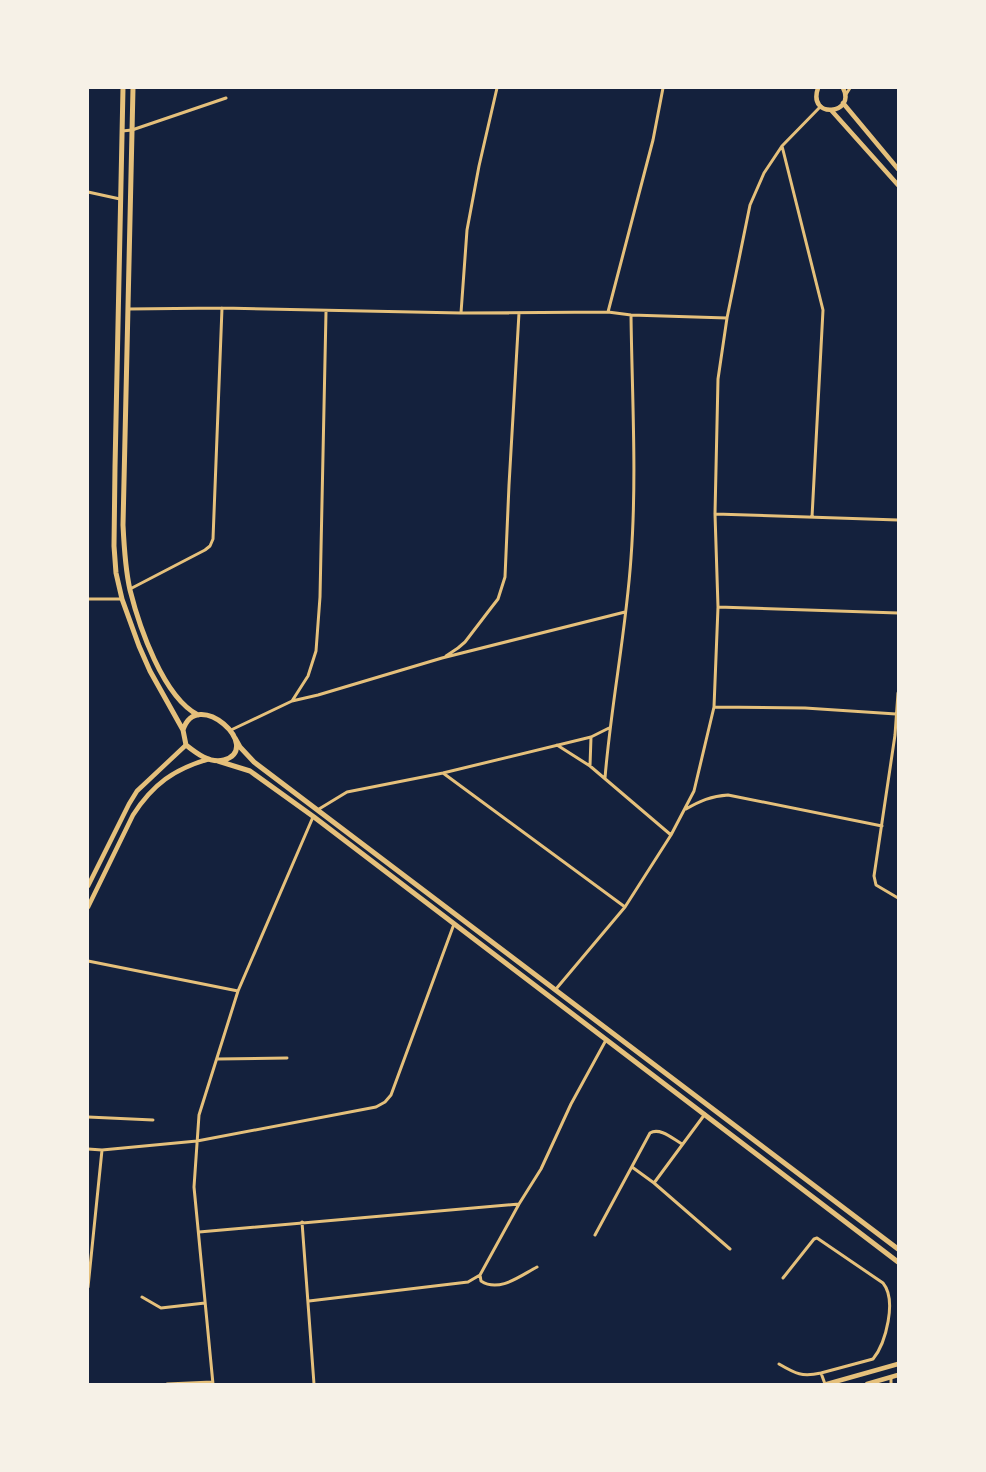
<svg xmlns="http://www.w3.org/2000/svg" width="986" height="1472" font-family="'PT Sans Narrow',sans-serif">
	<style>
		.lines { fill: none; stroke-linecap: round; stroke-linejoin: round }
		.minor { stroke: #e5c07b; stroke-width: 3 }
		.tertiary { stroke: #e5c07b; stroke-width: 4.5 }
		.secondary { stroke: #e5c07b; stroke-width: 4.5 }
		.primary { stroke: #e5c07b; stroke-width: 5 }
	</style>
	<rect width="100%" height="100%" fill="#14213d"/>
	<g class="lines">
		<path class="minor" d="M845 96 850 88
			M122 131 132 130 226 98
			M782 146 823 310 812 517
			M88 192 120 199
			M128 309 222 308 461 313 608 312 631 315 727 318
			M608 312 653 140 663 88
			M461 313 467 230 479 166 497 88
			M715 514 898 520
			M130 589 205 550 210 546 213 539 222 308
			M88 599H122
			M718 607 898 613
			M446 656 458 648 465 642 491 608 498 599 505 577 509 485 519 313
			M898 693 895 735 874 876 876 885 898 898
			M292 701 308 676 316 651 320 597 326 312
			M714 707 805 708 896 714
			M231 730 292 701 318 695 442 658 625 612
			M557 745 590 766 671 835
			M590 766 591 737
			M443 773 625 907
			M605 778C611 704 626 632 631 558 637 477 632 396 631 315
			M319 809 347 792 443 773 591 737 609 728
			M686 809C700 801 711 796 728 795L882 826
			M88 961 238 991
			M556 989 625 907 671 835 694 791 714 707 718 607 715 514 718 379 727 318 750 205 764 173 782 146 821 106
			M217 1059 287 1058
			M705 1114 654 1183 730 1249
			M88 1117 153 1120
			M88 1149 102 1150 197 1141 376 1107 385 1102 391 1095 454 924
			M632 1167 654 1183
			M302 1222 314 1384
			M199 1232 519 1204
			M595 1235 650 1133C660 1127 673 1139 682 1144
			M480 1275 481 1281C499 1293 520 1276 537 1267
			M783 1278 814 1239 817 1238 883 1283C897 1300 886 1343 873 1359L821 1373 825 1384
			M88 1287 102 1150
			M142 1297 161 1308 205 1303
			M309 1301 468 1282 480 1275 519 1204 541 1169 571 1104 606 1040
			M779 1364C796 1374 802 1377 821 1373
			M891 1377V1384
			M167 1384 212 1382
			M213 1384 194 1187 199 1115 238 991 313 817"/>
		<path class="tertiary" d="M827 1384 898 1364
			M867 1384 898 1375"/>
		<path class="secondary" d="M818 88C807 120 857 114 843 88
			M843 103 898 169
			M831 110 898 185
			M88 886 129 804 137 791 186 745
			M88 907 133 815C153 784 174 769 209 759"/>
		<path class="primary" d="M123 88 115 467 114 546 116 573 122 599 139 646 150 671 183 730 186 745C196 753 210 764 224 760 264 748 197 686 183 730
			M133 88 123 525C124 546 125 568 130 590 139 626 163 697 198 715
			M235 738 240 747 254 762 898 1249
			M218 761 250 771 314 817 898 1262"/>
	</g>
	<rect width="986" height="1472" fill="none" stroke="#f6f1e7" stroke-width="178"/>
</svg>
